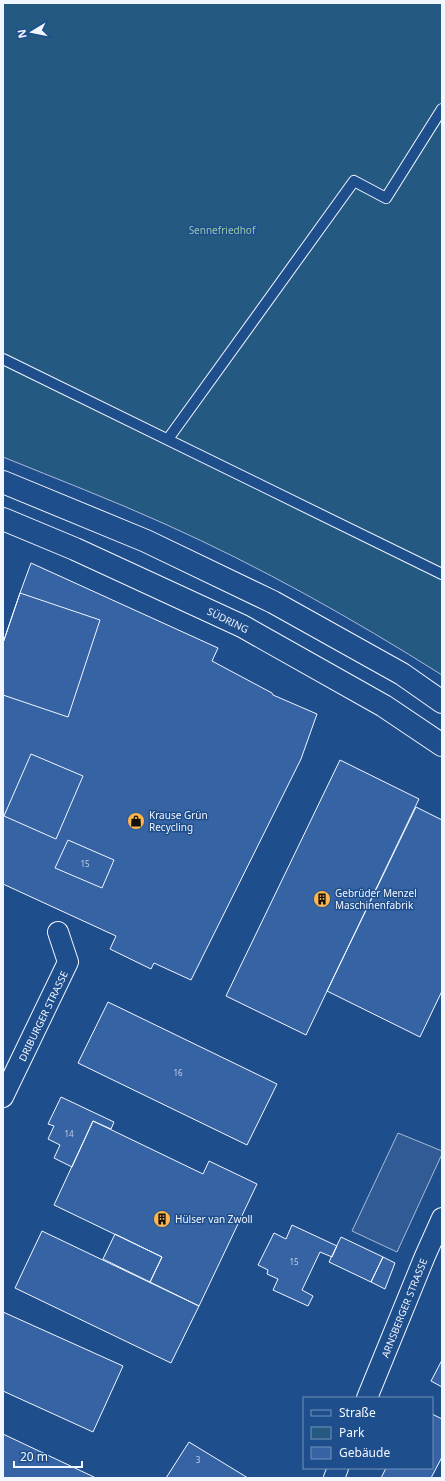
<svg xmlns="http://www.w3.org/2000/svg" width="445" height="1481" font-family="'Noto Sans',sans-serif">
	<style>
		.green { fill: #245a82; stroke: #a8bbd7 }
		.parking { fill: #305b95; stroke: #a8bbd7 }
		.building { fill: #3563a3; stroke: #f2f6ff }
		.lines { fill: none; stroke-linecap: round; stroke-linejoin: round }
		.lane-casing { stroke: #f2f6ff; stroke-width: 12 }
		.street-casing { stroke: #f2f6ff; stroke-width: 22 }
		.secondary-casing { stroke: #f2f6ff; stroke-width: 24 }
		.lane { stroke: #1f4e8c; stroke-width: 10 }
		.street { stroke: #1f4e8c; stroke-width: 20 }
		.secondary { stroke: #1f4e8c; stroke-width: 22 }
		.labels { text-anchor: middle; stroke-width: 3; stroke-linejoin: round; paint-order: stroke }
		.number-label { font-size: 8px; fill: #c3d1e8 }
		.park-label { font-size: 10px; fill: #97c8a6; stroke: #1f4e8c }
		.street-label { font-size: 10px; fill: #f2f6ff; stroke: #1f4e8c }
		.poi-label { font-size: 10px; fill: #f2f6ff; stroke: #1f4e8c; text-anchor: start }
	</style>
	<rect width="100%" height="100%" fill="#1f4e8c"/>
	<path class="green" d="M3 3H442V675C353 619 261 567 165 524 112 500 57 479 3 457Z"/>
	<path class="parking" d="M398 1133 442 1151V1154L397 1252 352 1231Z"/>
	<path class="building" d="M31 563 218 648 212 661 272 693 273 695 317 714 301 759 191 980 154 963 151 969 110 949 116 936 3 884V643L20 593Z
		M20 593 100 620 68 717 3 695V643Z
		M31 754 83 776 56 839 4 816Z
		M340 760 419 799 306 1035 226 996Z
		M416 807 442 820V991L420 1037 327 991Z
		M68 840 114 860 102 888 55 868Z
		M108 1002 277 1084 247 1145 78 1063Z
		M61 1097 114 1122 111 1129 93 1121 72 1167 54 1158 60 1145 48 1139 54 1126 48 1124Z
		M93 1121 203 1174 209 1161 257 1184 199 1306 150 1282 162 1257 54 1205Z
		M292 1225 337 1246 332 1257 320 1252 302 1290 313 1296 308 1306 273 1290 278 1279 267 1274 268 1270 258 1265 274 1233 286 1239Z
		M42 1231 199 1306 171 1363 15 1288Z
		M115 1234 162 1257 150 1282 103 1259Z
		M341 1237 383 1257 371 1282 329 1262Z
		M383 1257 395 1263 385 1289 371 1282Z
		M3 1312 123 1366 93 1432 3 1391Z
		M442 1360V1387L431 1381Z
		M432 1414 442 1419V1457L431 1478H381L386 1468H432Z
		M3 1434 96 1478H3Z
		M189 1442 248 1478H166Z"/>
	<g class="lines">
		<g class="lane-casing">
			<path id="lane" d="M3 359 442 574
				M168 439 354 181 386 198 442 109"/>
		</g>
		<g class="street-casing">
			<path id="street" d="M3 1097 68 962 58 932
				M367 1398 425 1256 442 1218
				M334 1478 338 1468"/>
		</g>
		<g class="secondary-casing">
			<path id="secondary" d="M3 482 146 541 273 602 402 674 442 702
				M3 519 75 549 242 626 384 706 442 745"/>
		</g>
		<use href="#lane" class="lane"/>
		<use href="#street" class="street"/>
		<use href="#secondary" class="secondary"/>
	</g>
	<defs>
		<g id="shop-disc" transform="scale(0.9)"><circle r="9.5" fill="#ffb74d" stroke="#1f4e8c"/><path d="M-5-2.5h2.3a2.7 3.5 0 0 1 5.4 0H5L5.5 6h-11ZM-1.5-2.5h3a1.5 2.3 0 0 0-3 0Z" fill="#111"/></g>
		<g id="building-disc" transform="scale(0.9)"><circle r="9.5" fill="#ffb74d" stroke="#1f4e8c"/><path d="M-4-6H4V6H1V3H-1V6H-4ZM-2.5-4.3h1.7v1.8h-1.7ZM.8-4.3h1.7v1.8H.8ZM-2.5-1h1.7V.8h-1.7ZM.8-1h1.7V.8H.8Z" fill="#111"/></g>
	</defs>
	<g fill-rule="evenodd">
		<use href="#shop-disc" x="136" y="821"/>
		<use href="#building-disc" x="322" y="899"/>
		<use href="#building-disc" x="162" y="1219"/>
	</g>
	<g class="labels">
		<g class="number-label">
			<text x="85" y="867">15</text>
			<text x="178" y="1076">16</text>
			<text x="69" y="1137">14</text>
			<text x="294" y="1265">15</text>
			<text x="198" y="1463">3</text>
		</g>
		<g class="park-label">
			<text x="222" y="234">Sennefriedhof</text>
		</g>
		<g class="street-label">
			<text transform="translate(228 620) rotate(26)" y="4">SÜDRING</text>
			<text transform="translate(43 1016) rotate(-64)" y="4">DRIBURGER STRASSE</text>
			<text transform="translate(404 1308) rotate(-68)" y="4">ARNSBERGER STRASSE</text>
		</g>
		<g class="poi-label">
			<text x="149" y="819">Krause Grün<tspan x="149" dy="12">Recycling</tspan></text>
			<text x="335" y="897">Gebrüder Menzel<tspan x="335" dy="12">Maschinenfabrik</tspan></text>
			<text x="175" y="1223">Hülser van Zwoll</text>
		</g>
	</g>
	<rect width="445" height="1481" fill="none" stroke="#f2f6ff" stroke-width="8"/>
	<rect x="303" y="1397" width="130" height="72" fill="#1f4e8c" stroke="#7391ba"/>
	<rect x="311" y="1410" width="20" height="6" fill="#1f4e8c" stroke="#7391ba"/>
	<text x="339" y="1417" font-size="12" fill="#f2f6ff">Straße</text>
	<rect x="311" y="1427" width="20" height="12" fill="#245a82" stroke="#7391ba"/>
	<text x="339" y="1437" font-size="12" fill="#f2f6ff">Park</text>
	<rect x="311" y="1447" width="20" height="12" fill="#3563a3" stroke="#7391ba"/>
	<text x="339" y="1457" font-size="12" fill="#f2f6ff">Gebäude</text>
	<g transform="translate(32 32) rotate(260)" stroke="#1f4e8c" stroke-width="3" paint-order="stroke">
	<path d="M0-3L7 15L0 10L-7 15Z" fill="#f2f6ff"/>
	<text y="-6" font-size="11" font-weight="bold" text-anchor="middle" fill="#f2f6ff">N</text>
	</g>
	<path d="M14 1461v6h68v-6" fill="none" stroke="#f2f6ff" stroke-width="2"/>
	<text x="20" y="1461" font-size="12" fill="#f2f6ff" stroke="#1f4e8c" stroke-width="3" paint-order="stroke">20 m</text>
</svg>
